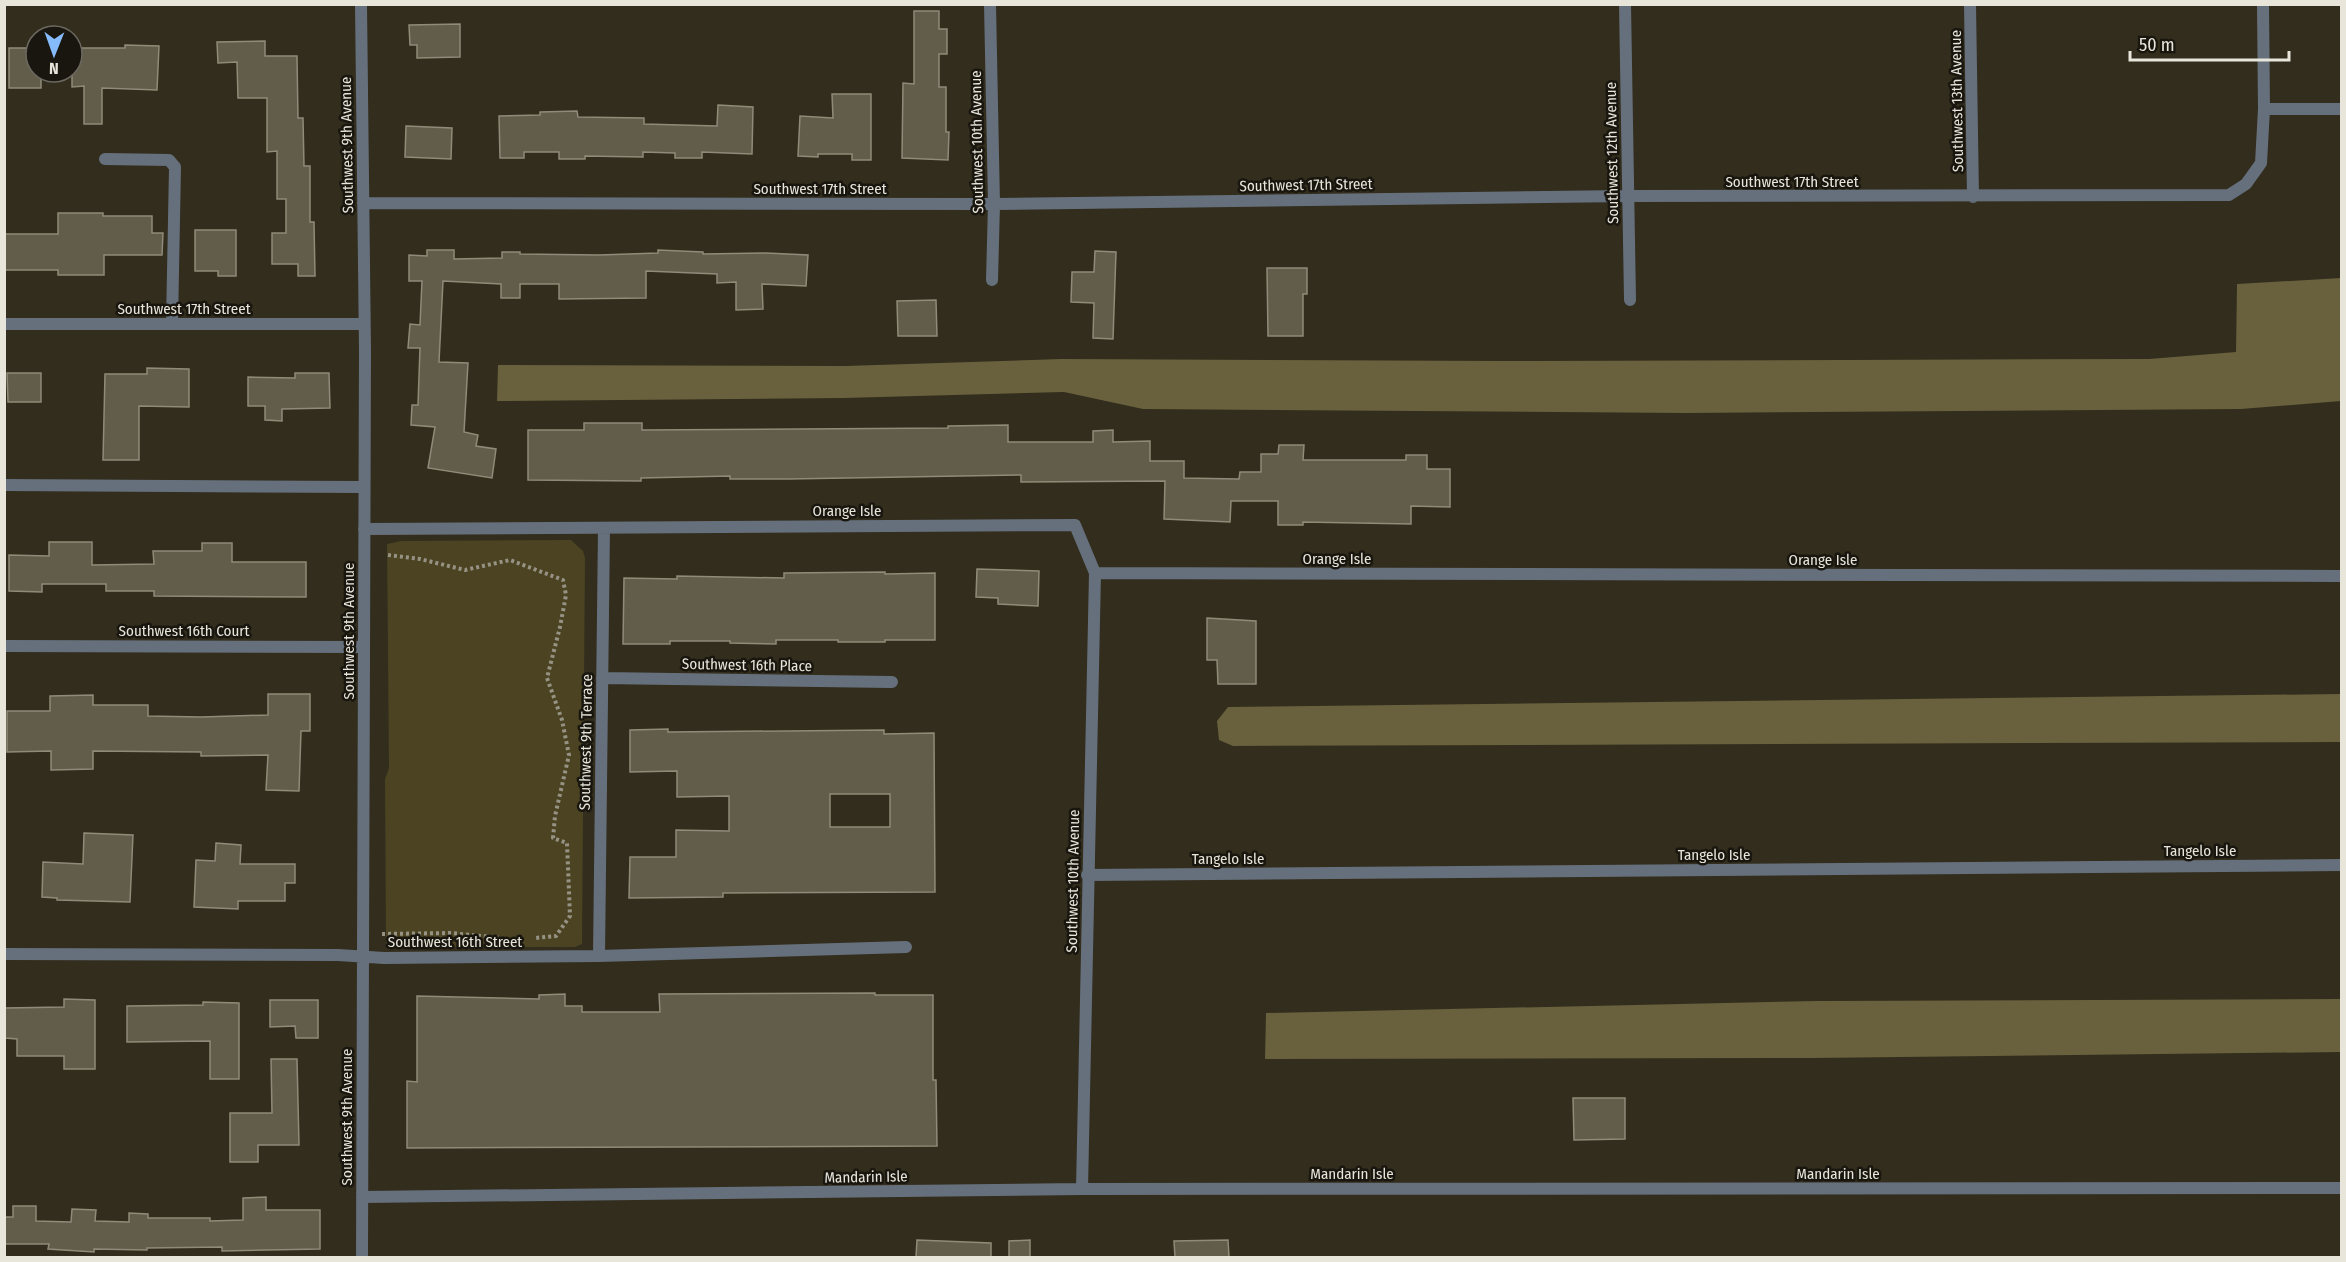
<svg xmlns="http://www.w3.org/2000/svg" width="2346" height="1262" font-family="'Fira Sans Condensed',sans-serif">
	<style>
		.green { fill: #4b4322 }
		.water { fill: #69603d }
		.building { fill: #625d4b; stroke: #908b78; stroke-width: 1.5; fill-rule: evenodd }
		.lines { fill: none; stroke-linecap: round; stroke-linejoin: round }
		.path { stroke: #969385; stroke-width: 4; stroke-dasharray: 3 3; stroke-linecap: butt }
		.service { stroke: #66707d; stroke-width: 12 }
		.minor { stroke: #66707d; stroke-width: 12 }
		.labels { text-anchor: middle; stroke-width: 5; stroke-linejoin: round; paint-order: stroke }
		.street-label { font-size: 15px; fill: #e8e6db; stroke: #18160e }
	</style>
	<rect width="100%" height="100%" fill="#322d1d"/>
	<path class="green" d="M571 540 583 551 585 558 582 944 575 947H391L386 943 385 779 389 768 387 544 401 541Z"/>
	<path class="water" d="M2341 278V401L2241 409 1685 413 1143 409 1064 392 844 398 497 401 498 365 845 366 1061 359 1508 361 2149 359 2236 352 2237 284Z
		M2341 694V742L1233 746 1219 740 1217 721 1228 707Z
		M2341 999V1052L1813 1058 1265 1059 1266 1013 1817 1001Z"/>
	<path class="building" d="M914 11H939V29H947V54H939V87H946V132H949L948 160 902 158 903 83 914 84Z
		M460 24V57L417 58V45H410L409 25Z
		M265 41V56H297L298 118H303L304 166H310V222H314L315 276H298V264H272V233H286V199H277V151L267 152V98H238L237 62 218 63 217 42Z
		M125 45 159 46 157 90 102 88V124H84V86L72 87V48H125Z
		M9 48H36V72H41V88H9Z
		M832 94H871V160H852V154H818V157L798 156 800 116 833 118Z
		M718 105 753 107 752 154 702 152V158H675V153L643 152V157L585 156V159H559V152H524V158H500L499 116 540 115V112L577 111 578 117 644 118V124L717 126Z
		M406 126 452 128 451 159 405 157Z
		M58 213H103V216H152V233H163L162 255H104V275H58V270H4V234H58Z
		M195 230H236V276H218V271H195Z
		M427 250H454V259L502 258V252H520V254L599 255 658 253V250L703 252V254L766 253 808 255 806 286 762 284 763 309 736 310V282L717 283V274L646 271V298L559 299V284H520V298H501V284L443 281 439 362 468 363 464 432 478 435 476 446 496 449 492 478 428 468 435 427 411 425 412 405H418L420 348H408L410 324 420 325 422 281H409V255L427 256Z
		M1095 251 1116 252 1113 339 1093 338 1094 303 1071 302 1072 272H1094Z
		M1267 268H1307V294H1303V336H1268Z
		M936 300 937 336H898L897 301Z
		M147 368 189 369V407L139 406V460H103L105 374H147Z
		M7 373H41V402H8Z
		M295 373H329L330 408 282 409V421L265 420V406H248V377L295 378Z
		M584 423H642V430L948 428V426L1008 425V442H1093V431L1113 430V442L1150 441V461H1184V478L1239 479 1240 472H1261V454H1278L1279 445H1304L1303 460H1406V455H1427V469H1450V507L1411 506V524L1303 522V525H1278V501H1231L1230 522 1164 519 1165 481 1021 482V475L789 479H730V476L641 478V481L528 480V430H584Z
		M49 542H92V565L154 564 153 551H202V543H232V562H306V597L154 596V591H106V584H42V592L9 591V555L49 556Z
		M977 569 1039 571 1038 606 998 604V598L976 597Z
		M885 572V574L935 573V640H885V642H838V640H776V644L730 643V641H670V644H623L624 578 677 579V576L784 578V573Z
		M1207 618 1256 621V684H1218L1217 660H1207Z
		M268 694H310V731H301L299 791 266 790 268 755 201 756V752L93 751V769L51 770V751L7 752V711H50V696L93 695V705H148V716L201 717 268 715Z
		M668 729V732L884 730V734L934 733 935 892 723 893V897L629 898 630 857H676V830L729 831V796L677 797V771L630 772V730ZM830 794H890V827H830Z
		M84 833 133 835 130 902 57 900V898L42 897 43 862 83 864Z
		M216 843 241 845 240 864H295V883H285V901H238V909L194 907 196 860 215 861Z
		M875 993V995H933V1080H936L937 1146 407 1148V1081L417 1082V996L539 999V995L565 994V1006H582V1012H660L659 994Z
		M64 999 95 1000V1069H64V1056H17V1039L5 1038V1008L64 1007Z
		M270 1000H318V1038H296L295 1026 270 1027Z
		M203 1002 239 1003V1079H210V1041L127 1042V1006L203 1005Z
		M271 1059H297L299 1145H258V1162H230V1113H272Z
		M1573 1098H1625V1139L1574 1140Z
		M266 1197V1210H320V1249L222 1251V1247L147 1248V1250L94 1249V1252L48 1249 49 1244H4V1217H13V1206H36V1221L71 1222 72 1209 96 1210 95 1221 129 1222V1213L148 1214V1218H210V1221L243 1220V1198Z
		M917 1240 991 1243V1257H916Z
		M1030 1240V1257H1009V1241Z
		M1228 1240 1229 1257H1175L1174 1241Z"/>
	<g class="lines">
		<path class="path" d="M388 555 420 559 465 570 510 560 563 580 566 595 560 627 547 678 562 720 569 755 555 816 553 838 567 843 570 916 556 936 535 938
			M382 934 451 933 501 938"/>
		<path class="service" d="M105 159 169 160 175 167 172 324"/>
		<path class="minor" d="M361 4 365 351 362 1258
			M990 4 994 204 992 280
			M1625 4 1630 300
			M1970 4 1973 197
			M2264 109H2342
			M363 203 994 204 1628 196 2229 195 2246 184 2261 163 2264 109 2263 4
			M4 324H364
			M4 485 364 487
			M364 529 1075 525 1095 573 2342 576
			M4 646 364 647
			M602 678 892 682
			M1087 875 2342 865
			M4 954 338 955 384 958 599 956 906 947
			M599 956 604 528
			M1082 1189 1095 573
			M362 1197 1082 1189 2342 1188"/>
	</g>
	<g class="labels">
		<g class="street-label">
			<text transform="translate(1957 101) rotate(-91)" y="5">Southwest 13th Avenue</text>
			<text transform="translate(977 142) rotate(-91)" y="5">Southwest 10th Avenue</text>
			<text transform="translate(347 145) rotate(-91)" y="5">Southwest 9th Avenue</text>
			<text transform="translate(1612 153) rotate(-91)" y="5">Southwest 12th Avenue</text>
			<text x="1792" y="187">Southwest 17th Street</text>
			<text transform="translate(1306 185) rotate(-1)" y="5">Southwest 17th Street</text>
			<text x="820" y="194">Southwest 17th Street</text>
			<text x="184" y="314">Southwest 17th Street</text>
			<text x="847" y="516">Orange Isle</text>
			<text x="1337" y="564">Orange Isle</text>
			<text x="1823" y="565">Orange Isle</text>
			<text x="184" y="636">Southwest 16th Court</text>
			<text transform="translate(349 631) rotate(-90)" y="5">Southwest 9th Avenue</text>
			<text transform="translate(747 665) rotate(1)" y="5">Southwest 16th Place</text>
			<text transform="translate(586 742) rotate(-89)" y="5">Southwest 9th Terrace</text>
			<text x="2200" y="856">Tangelo Isle</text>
			<text x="1714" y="860">Tangelo Isle</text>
			<text x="1228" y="864">Tangelo Isle</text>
			<text transform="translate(1073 881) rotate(-89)" y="5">Southwest 10th Avenue</text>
			<text x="455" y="947">Southwest 16th Street</text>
			<text transform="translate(347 1117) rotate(-90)" y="5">Southwest 9th Avenue</text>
			<text x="1352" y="1179">Mandarin Isle</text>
			<text x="1838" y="1179">Mandarin Isle</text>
			<text transform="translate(866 1177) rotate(-1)" y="5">Mandarin Isle</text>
		</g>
	</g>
	<rect width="2346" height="1262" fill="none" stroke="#e8e6db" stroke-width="12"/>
	<g transform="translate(54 54) rotate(181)"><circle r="28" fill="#18160e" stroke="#6b6960" stroke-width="1.5"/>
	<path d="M0-4.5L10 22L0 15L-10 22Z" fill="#86bbfb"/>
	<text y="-9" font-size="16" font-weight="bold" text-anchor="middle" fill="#e8e6db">N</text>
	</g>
	<path d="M2130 51v9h159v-9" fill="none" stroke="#e8e6db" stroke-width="3"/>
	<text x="2139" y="51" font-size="18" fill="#e8e6db" stroke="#18160e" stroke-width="4.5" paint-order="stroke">50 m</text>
</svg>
